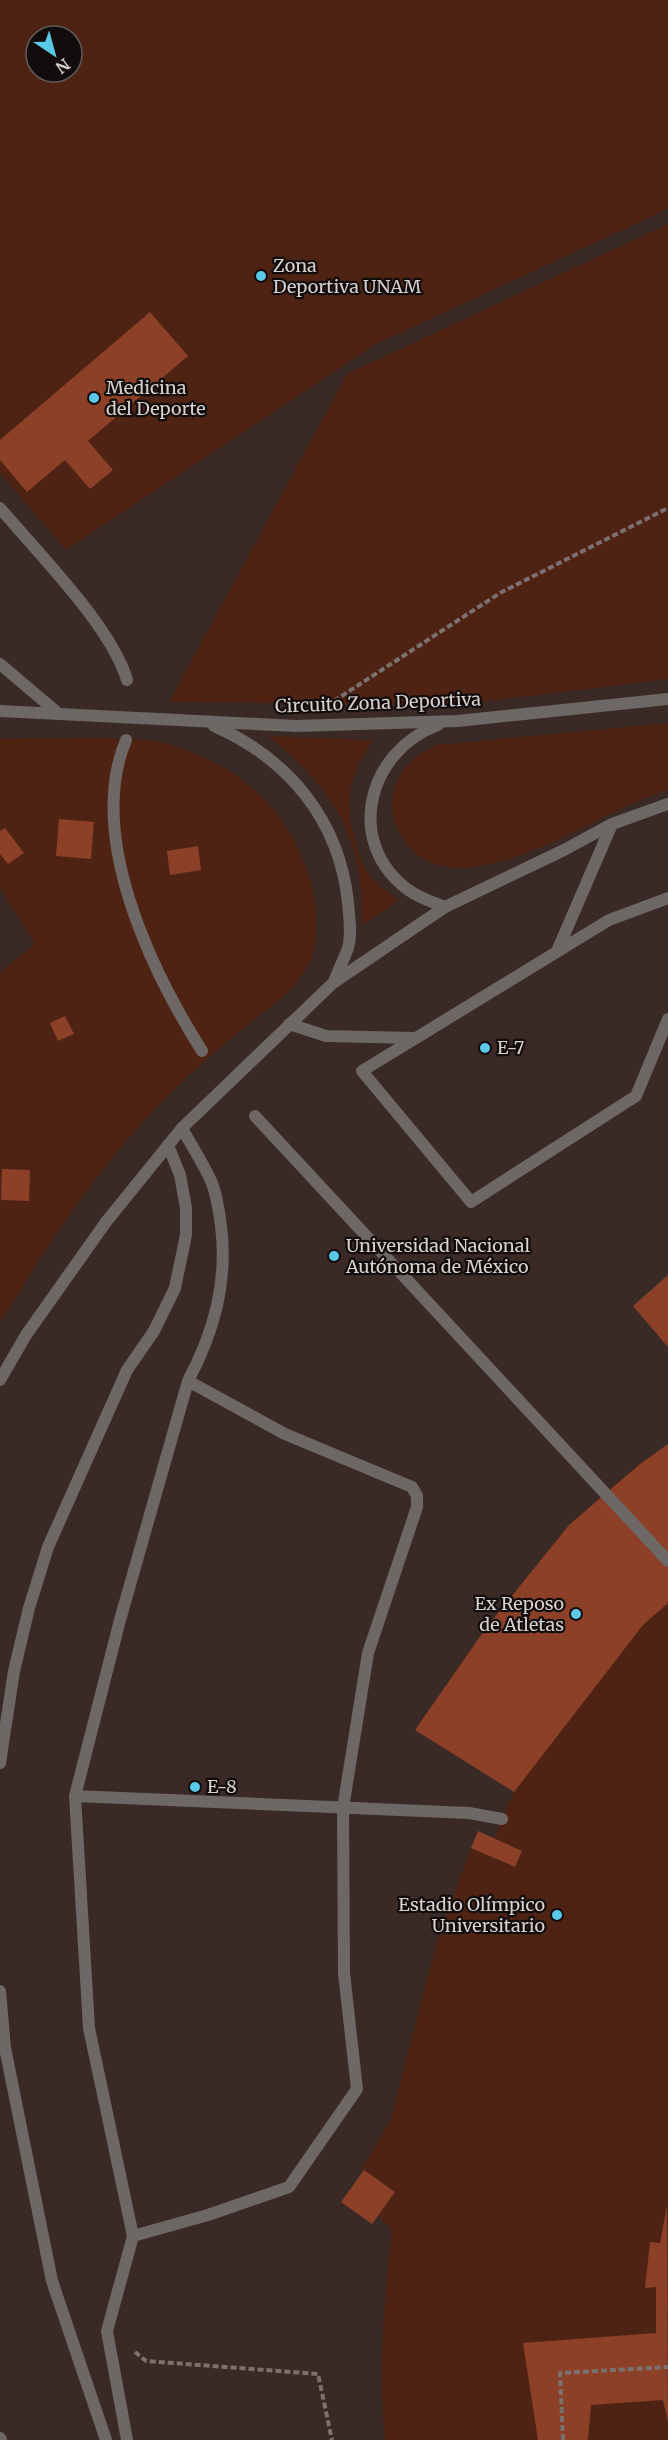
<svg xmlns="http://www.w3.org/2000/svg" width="668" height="2440" font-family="Merriweather,serif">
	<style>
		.built { fill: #3a2a25; fill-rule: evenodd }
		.green { fill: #4f2314; fill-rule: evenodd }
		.building { fill: #8b4027 }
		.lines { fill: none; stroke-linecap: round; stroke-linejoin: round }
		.path { stroke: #7b7270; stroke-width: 4; stroke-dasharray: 6 3; stroke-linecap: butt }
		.lane { stroke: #6d6766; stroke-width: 12 }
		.street { stroke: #6d6766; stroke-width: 12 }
		.poi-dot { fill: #5ac8e6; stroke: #120d0c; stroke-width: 2 }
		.labels { text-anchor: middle; stroke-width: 4.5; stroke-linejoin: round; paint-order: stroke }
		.poi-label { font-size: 18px; fill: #d8d1cf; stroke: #120d0c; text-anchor: start }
		.street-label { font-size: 18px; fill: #d8d1cf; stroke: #120d0c }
	</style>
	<rect width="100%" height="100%" fill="#2d2320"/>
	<path class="built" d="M0 0H668V2440H0ZM36 36H72V72H36Z"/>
	<path class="green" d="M0 0H668V209L376 344 66 550 0 473ZM36 36H72V72H36Z
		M668 224V679L455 705 169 702 347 374Z
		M668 723V790C599 812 538 862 464 868 406 873 368 806 410 762 417 754 427 750 437 745Z
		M268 736 373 740C350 775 344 797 354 837 357 847 360 860 365 868 372 881 387 892 399 900L362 926C365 838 334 790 268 736Z
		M100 738C118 739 137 738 155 741 165 742 175 747 185 750 250 772 294 820 312 886 317 905 319 944 310 962 294 993 266 1010 240 1031 212 1054 185 1078 160 1104 96 1169 47 1246 0 1323V972L35 944 0 888V739Z
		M668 1444V2440H385C378 2369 384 2301 392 2231L378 2216 395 2192 362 2169 391 2119 436 1945 471 1848 515 1867 522 1851 494 1838 514 1792 415 1730 486 1628 569 1525 640 1464Z"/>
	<path class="building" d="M150 312 188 356 88 441 113 470 90 489 65 460 27 492 0 460V440Z
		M59 819 94 822 91 859 56 856Z
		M5 828 24 853 8 864 0 854V831Z
		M198 846 201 870 170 875 167 851Z
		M65 1016 74 1034 58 1041 50 1023Z
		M2 1169 30 1170 29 1201 1 1200Z
		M668 1275V1347L633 1306Z
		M668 1444V1603L643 1625 514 1792 415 1730 486 1628 569 1525 640 1464Z
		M478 1831 522 1851 515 1867 471 1848Z
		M364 2170 395 2192 372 2224 341 2202Z
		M667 2205 668 2422 663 2400 591 2405 588 2440H538L523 2343 656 2333V2287L645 2288 650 2242 660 2243Z"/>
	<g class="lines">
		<path class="path" d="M334 701 500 593 668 508
			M135 2352 146 2361 318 2374 332 2440
			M563 2440 560 2373 668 2367"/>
		<path class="lane" d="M0 508C38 553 111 626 127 680
			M126 740C86 836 151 970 202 1051
			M668 898 609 920 362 1071 471 1202 636 1096 668 1019
			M558 949 612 824
			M289 1024 326 1036 413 1038
			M255 1116 668 1561
			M182 1128C191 1145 203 1163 211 1181 217 1194 219 1211 221 1226 228 1282 214 1332 188 1381L120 1620 75 1796 89 2028 133 2236 208 2215 289 2187 357 2089 344 1973 343 1808 368 1653 417 1507V1496L412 1487 285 1434 188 1381
			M0 1763 14 1671 29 1608 48 1547 127 1370 154 1331 175 1288 186 1235V1208L180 1175 168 1145
			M75 1796 469 1813 502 1819
			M0 1991 5 2048 52 2281 106 2440
			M127 2440 107 2331 133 2236"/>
		<path class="street" d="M0 664 59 714
			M0 711 296 726 457 721 668 699
			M438 725C368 751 344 841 407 889 419 898 432 902 445 907
			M214 726C289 759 339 820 348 902 349 916 352 934 348 948 344 959 338 971 334 982
			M0 1380 26 1335 106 1222 182 1128 333 983 445 907 564 850 612 824 668 804
			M0 2438 1 2440"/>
	</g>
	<g class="poi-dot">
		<circle cx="261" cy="276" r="6"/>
		<circle cx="94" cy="398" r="6"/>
		<circle cx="485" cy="1048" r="6"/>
		<circle cx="334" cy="1256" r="6"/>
		<circle cx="576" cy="1614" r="6"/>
		<circle cx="195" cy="1787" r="6"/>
		<circle cx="557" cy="1915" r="6"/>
	</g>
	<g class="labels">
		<g class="poi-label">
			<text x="273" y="272">Zona<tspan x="273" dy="21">Deportiva UNAM</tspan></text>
			<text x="106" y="394">Medicina<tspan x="106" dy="21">del Deporte</tspan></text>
			<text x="497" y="1054">E-7</text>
			<text x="346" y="1252">Universidad Nacional<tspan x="346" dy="21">Autónoma de México</tspan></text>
			<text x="564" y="1610" text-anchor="end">Ex Reposo<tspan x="564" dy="21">de Atletas</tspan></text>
			<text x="207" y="1793">E-8</text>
			<text x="545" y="1911" text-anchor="end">Estadio Olímpico<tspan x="545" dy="21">Universitario</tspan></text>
		</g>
		<g class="street-label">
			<text transform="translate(378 703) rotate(-2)" y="6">Circuito Zona Deportiva</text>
		</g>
	</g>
	<g transform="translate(54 54) rotate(144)"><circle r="28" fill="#120d0c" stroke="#615b5a" stroke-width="1.5"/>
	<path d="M0-4.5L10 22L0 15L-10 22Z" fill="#5ac8e6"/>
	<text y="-9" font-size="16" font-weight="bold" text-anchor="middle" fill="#d8d1cf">N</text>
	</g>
</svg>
